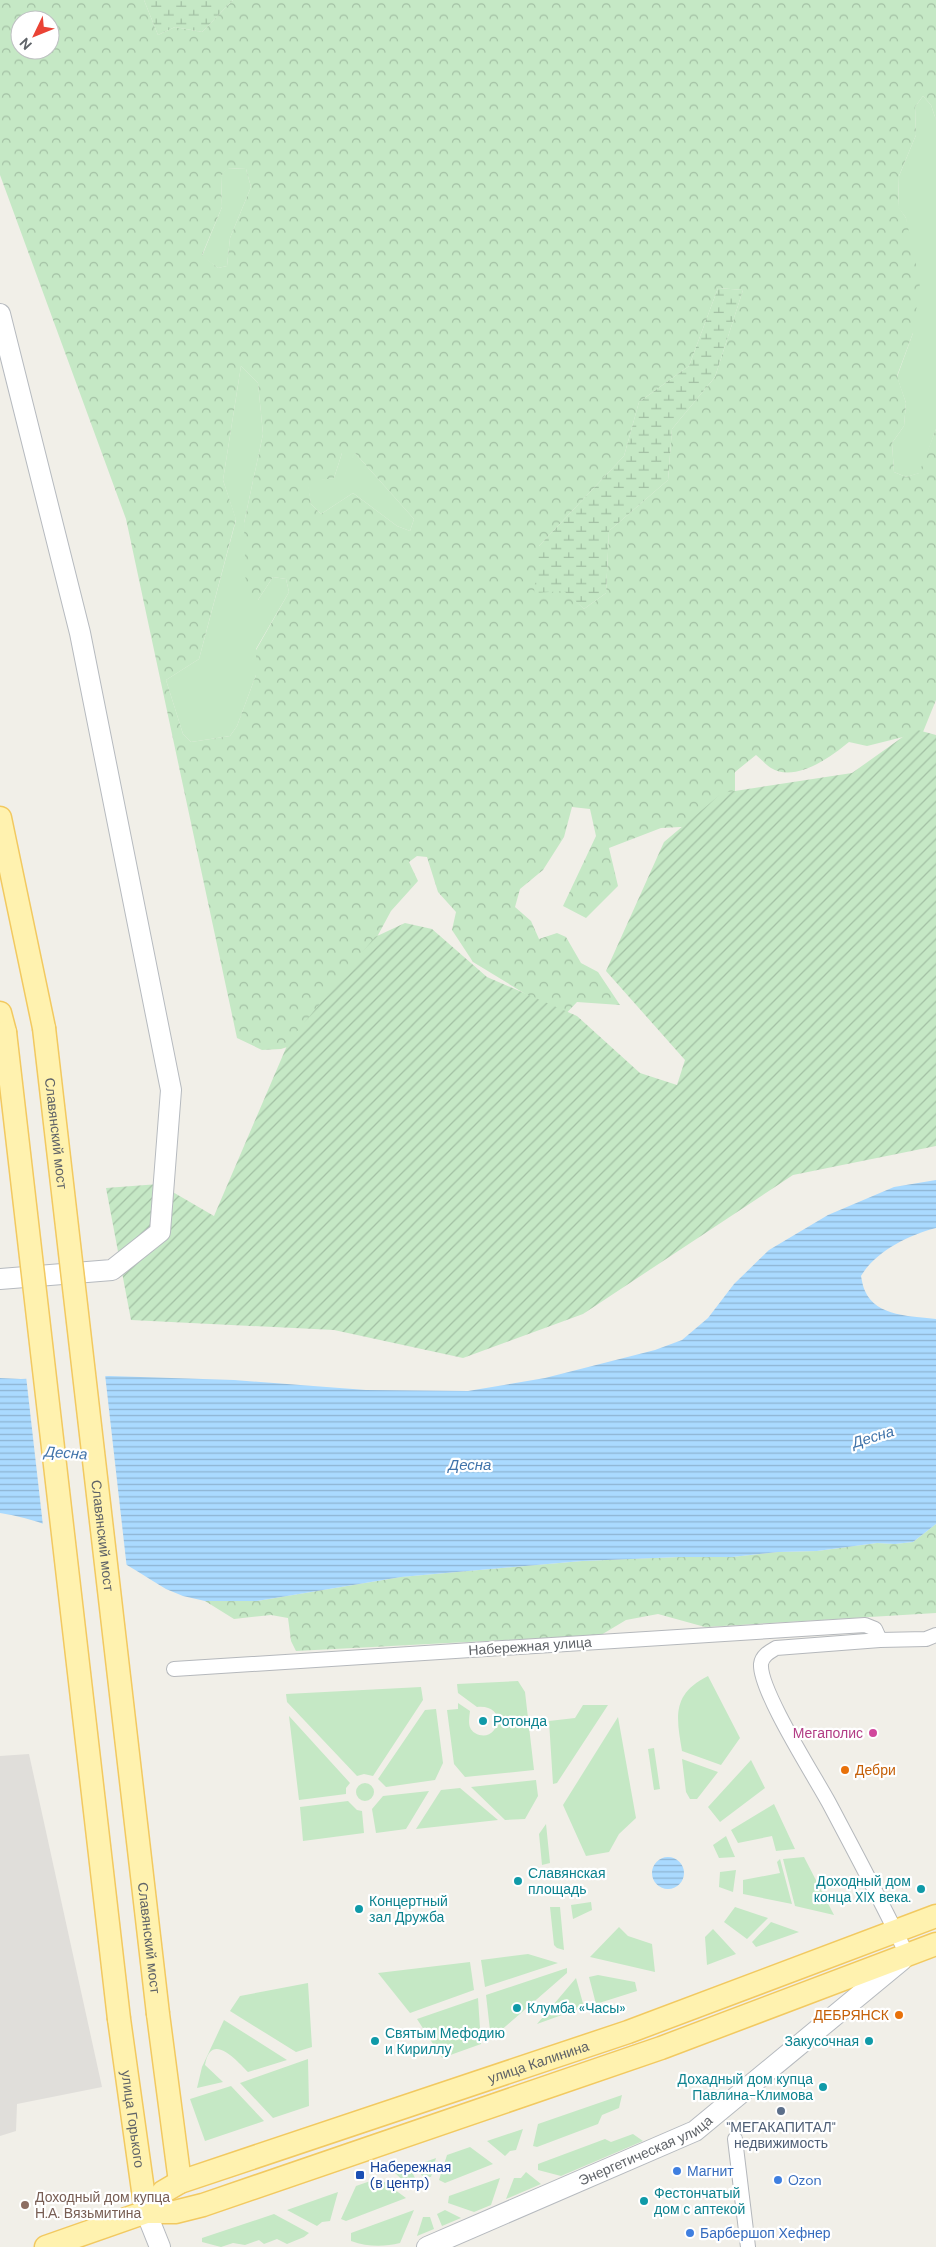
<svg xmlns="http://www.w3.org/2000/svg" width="936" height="2247" font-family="'DM Sans',sans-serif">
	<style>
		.industrial { fill: #e0deda }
		.grass { fill: #c5e8c5 }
		.forest { fill: url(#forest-crowns); fill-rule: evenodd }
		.wetland { fill: url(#wetland-marsh) }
		.garden { fill: url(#garden-furrows) }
		.water { fill: url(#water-rules) }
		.pier { fill: #f1efe8 }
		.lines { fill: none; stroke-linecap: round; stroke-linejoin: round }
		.street-casing { stroke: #b5b8bc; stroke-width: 16 }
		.secondary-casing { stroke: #b6babf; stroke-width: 22 }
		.primary-casing { stroke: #f2c960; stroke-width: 25 }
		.street { stroke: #fff; stroke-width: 14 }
		.secondary { stroke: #fff; stroke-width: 20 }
		.primary { stroke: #fff2af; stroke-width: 22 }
		.primary-bridge-casing { stroke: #f2c960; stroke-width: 25; stroke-linecap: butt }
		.primary-bridge { stroke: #fff2af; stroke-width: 22 }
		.culture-dot { fill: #0f9aa8; stroke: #fff; stroke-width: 2 }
		.hotel-dot { fill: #d1479c; stroke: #fff; stroke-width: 2 }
		.food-dot { fill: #e8710a; stroke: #fff; stroke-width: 2 }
		.service-dot { fill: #5c6f8a; stroke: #fff; stroke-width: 2 }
		.shop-dot { fill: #3f7fe0; stroke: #fff; stroke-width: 2 }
		.transit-dot { fill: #1a4fb4; stroke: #fff; stroke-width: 2 }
		.education-dot { fill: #8d6e63; stroke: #fff; stroke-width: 2 }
		.labels { text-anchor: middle; stroke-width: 4.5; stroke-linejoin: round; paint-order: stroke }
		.street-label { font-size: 14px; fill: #5f6368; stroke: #fff }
		.culture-label { font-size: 14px; fill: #0d838f; stroke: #fff; text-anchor: start }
		.hotel-label { font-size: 14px; fill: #b23c85; stroke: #fff; text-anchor: end }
		.food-label { font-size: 14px; fill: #c56008; stroke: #fff; text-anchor: start }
		.service-label { font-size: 14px; fill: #4e5e75; stroke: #fff }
		.transit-label { font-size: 14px; fill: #164399; stroke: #fff; text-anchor: start }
		.shop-label { font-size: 14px; fill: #366cbe; stroke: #fff; text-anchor: start }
		.education-label { font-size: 14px; fill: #785e54; stroke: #fff; text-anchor: start }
		.water-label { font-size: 15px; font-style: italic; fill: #4174aa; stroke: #fff }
	</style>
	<defs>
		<pattern id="forest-crowns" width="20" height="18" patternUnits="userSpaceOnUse" patternTransform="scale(1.25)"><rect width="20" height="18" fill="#c5e8c5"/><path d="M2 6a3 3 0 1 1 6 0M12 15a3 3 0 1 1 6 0" fill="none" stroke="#a3c0a4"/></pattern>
		<pattern id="wetland-marsh" width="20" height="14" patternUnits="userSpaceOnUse" patternTransform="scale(1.25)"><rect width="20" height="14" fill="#c5e8c5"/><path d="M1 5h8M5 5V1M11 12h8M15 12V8" fill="none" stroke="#a3c0a4"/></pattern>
		<pattern id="garden-furrows" width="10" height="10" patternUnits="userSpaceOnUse" patternTransform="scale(1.25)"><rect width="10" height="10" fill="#c5e8c5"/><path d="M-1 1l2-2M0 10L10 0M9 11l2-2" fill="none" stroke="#a3c0a4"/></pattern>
		<pattern id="water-rules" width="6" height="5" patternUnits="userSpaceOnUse" patternTransform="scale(1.25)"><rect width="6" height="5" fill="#aadaff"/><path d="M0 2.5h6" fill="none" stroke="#8eb4d2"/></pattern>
	</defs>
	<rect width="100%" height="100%" fill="#f1efe8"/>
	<path class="industrial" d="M29 1754 102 2087 17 2104 16 2131 0 2136V1756Z"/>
	<path class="grass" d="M923 96 931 105 936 120V429L920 473 906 477 894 472 892 443 904 426 906 403 897 377 913 333 906 218 898 207 899 176 916 135 915 107Z
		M227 168 246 169 251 187 230 238 227 266 218 268 202 256 222 207 221 176Z
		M241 366 258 383 263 434 244 523 258 600 273 577 286 579 289 592 256 649V675L237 726 230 736 191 742 183 734 166 680 199 659 236 520 223 480Z
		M342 453H355L414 519 410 531 397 526 353 493 321 514 311 504 307 481 334 478Z
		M708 1676 740 1738 721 1765 682 1751C676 1716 672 1694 708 1676Z
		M518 1681 525 1692 534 1770 465 1777 454 1764 447 1710 458 1709V1703L470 1711C469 1719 467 1728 475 1733 497 1746 511 1704 477 1707L458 1693 457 1684Z
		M421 1687 423 1700 373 1776 364 1774 357 1776 287 1702 286 1694Z
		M583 1705H608L557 1783 553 1784 549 1721 575 1718Z
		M436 1709 443 1763 435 1780 386 1787 378 1779 425 1710Z
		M289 1716 350 1783 346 1788V1794L299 1800Z
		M618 1717 636 1818 619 1834 609 1852 586 1856 563 1805Z
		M654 1748 660 1789 654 1790 648 1749Z
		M682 1759 718 1772 697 1799H690L686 1792Z
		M751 1760 765 1788 720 1822 708 1807Z
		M536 1780 538 1796 525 1819 505 1820 471 1787Z
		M356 1792a9 9 0 1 1 18 0a9 9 0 1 1-18 0Z
		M460 1788 498 1820 416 1829 441 1790Z
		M429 1791 406 1829 376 1833 372 1809 383 1796Z
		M348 1801 357 1810 362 1811 364 1833 303 1841 300 1807Z
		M774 1804 795 1849 776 1851 772 1836 738 1843 731 1830Z
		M546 1824 550 1863 542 1865 539 1834Z
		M726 1836 735 1857 719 1858 713 1845Z
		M804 1857 834 1915 795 1906 783 1859Z
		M780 1859 792 1904 743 1894V1880L780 1873 777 1862Z
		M736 1870 733 1892 719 1887 720 1872Z
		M591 1902 592 1910 573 1919 571 1905Z
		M550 1907H560L564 1950 557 1948 554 1945Z
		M735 1907 768 1918 747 1939 724 1922Z
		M771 1922 799 1932 756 1947 752 1942Z
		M619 1927 628 1936 652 1944 655 1972 590 1957Z
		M713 1929 736 1954 707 1965 705 1937Z
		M528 1954 558 1963 485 1987 481 1960Z
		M470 1962 474 1990 410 2013 378 1973Z
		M567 1968V1973L491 2039 486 1995Z
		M598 1975 635 1982 637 1991 596 2004 589 1977Z
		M576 1978 584 2007 537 2024Z
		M308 1983 312 2047 296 2052 230 2011 240 1996Z
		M478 1998 481 2044 442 2058 417 2019Z
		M224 2020 287 2060 248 2072C236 2060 211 2031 205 2065L223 2082 197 2088 202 2067Z
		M308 2059 309 2106 273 2118 240 2083Z
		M231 2086 264 2121 205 2141 190 2099Z
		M622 2095 619 2108 602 2115 598 2124 537 2147 533 2146 538 2124Z
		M523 2129 516 2150 510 2151 505 2156 487 2141Z
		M633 2134 643 2141 561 2176 538 2170V2164L605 2139 611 2142Z
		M470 2147 493 2164 445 2183 439 2180 447 2155Z
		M436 2158 431 2177 422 2176 417 2165Z
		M410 2168 416 2180 409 2186 395 2173Z
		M526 2172 541 2184 506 2199 514 2178H521Z
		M379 2178 406 2198 346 2221 341 2219 356 2186Z
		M500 2178 491 2205 474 2212 448 2203 449 2196Z
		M338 2192 330 2221 322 2222 317 2226 287 2210Z
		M414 2210 400 2243C384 2247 368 2247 351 2241V2233Z
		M445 2210 461 2218 442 2226 437 2214Z
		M274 2214 309 2233 304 2237 287 2244 277 2239 264 2244 259 2240 245 2245 233 2243 221 2247 202 2242V2238Z
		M423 2217H430L434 2229 417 2236Z"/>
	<path class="forest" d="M0 0H144L158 35 175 27 202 32 233 0H936V120L931 105 923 96 915 107 916 135 899 176 898 206 906 218 920 283 913 333 897 376 906 403 904 426 892 443 894 472 906 477 919 473 936 429V700L923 732 867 746 849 742C831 757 795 783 771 768 766 765 761 759 756 755L735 772V793L700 826 661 828 609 848 618 886 586 918 563 906 596 836 590 809 572 807 564 837 543 870 520 889 515 907 531 921 539 939 557 933 566 937 581 963 598 972 620 1005 577 1002 558 1022 527 995 473 962 452 930 456 912 438 892 427 857 417 856 409 862 418 881 391 911 336 1013 309 1040 281 1049 262 1050 237 1038 126 519 0 175ZM20 20H50V50H20ZM228 168 246 169 251 187 230 238 227 266 218 268 202 255 222 207 221 176ZM718 288 743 290 715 377 672 429 668 480 609 531 606 593 584 609 564 590 539 546 624 456 639 402 689 366ZM241 366 258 383 263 434 244 523 246 595 258 600 273 577 286 579 289 592 256 650V675L237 726 230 736 191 742 183 734 166 680 199 659 236 519 223 480ZM342 453H355L414 519 410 531 397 526 353 493 321 514 311 504 308 482 334 478Z
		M936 1524V1613L705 1627 658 1614 626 1620 601 1635 296 1651 291 1641 288 1618 271 1615 234 1619 205 1601H257L401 1577 582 1561 679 1557H732L778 1552 817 1551 877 1543 895 1544 913 1542Z"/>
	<path class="wetland" d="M144 0H233L202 32 175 27 158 35Z
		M718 288 743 290 715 377 672 429 668 480 609 531 606 593 584 609 564 591 534 593 539 546 624 456 639 402 689 366Z"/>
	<path class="garden" d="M914 729 936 735V1146L793 1175 583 1314 463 1358 334 1330 131 1320 106 1188 159 1184 214 1216 289 1041 375 937 405 923 432 929 487 977 577 1016 640 1073 677 1085 685 1060 606 971 664 842 722 793 852 773Z"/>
	<path class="water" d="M936 1180V1228C909 1235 876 1251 861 1276 862 1281 863 1287 865 1291 876 1317 913 1316 936 1319V1524L913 1542 895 1544 877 1543 817 1551 778 1552 732 1557H679L582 1561 401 1577 257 1601H205L183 1596 166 1589C114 1557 61 1522 0 1513V1378L21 1379 109 1376 234 1380 366 1390 468 1391 545 1378 655 1350 682 1340 708 1318 734 1284 769 1250 828 1215 894 1187Z
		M652 1873a16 16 0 1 1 32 0a16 16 0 1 1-32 0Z"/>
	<path class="pier" d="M105 1374 127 1569 58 1531 43 1526 26 1376Z"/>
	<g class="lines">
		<g class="street-casing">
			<path id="street" d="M174 1669 865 1625 875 1629 880 1640
				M907 1955C883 1904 856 1854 829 1803 815 1777 759 1690 761 1664 762 1656 769 1652 776 1648L880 1640 926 1639 936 1635
				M735 2139 748 2247"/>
		</g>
		<g class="secondary-casing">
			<g id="secondary">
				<path d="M0 314 80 633 171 1090 160 1232 112 1270 0 1279"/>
				<path d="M146 2212 160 2247"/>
				<path id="s1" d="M427 2247 695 2131 902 1960"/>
			</g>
		</g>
		<g class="primary-casing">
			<g id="primary">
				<path d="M0 818 44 1028"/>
				<path d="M0 1013 5 1032"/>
				<path d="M158 2014 180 2182"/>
				<path id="s2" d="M119 2019 146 2212"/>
				<path id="s3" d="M146 2212 163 2192 180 2182 628 2032 936 1916"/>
				<path d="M46 2247 146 2212H175L203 2205 661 2048 936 1944"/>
			</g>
		</g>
		<use href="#street" class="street"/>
		<use href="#secondary" class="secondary"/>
		<use href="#primary" class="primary"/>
		<g class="primary-bridge-casing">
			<g id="primary-bridge">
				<path id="s4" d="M44 1028 158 2014"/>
				<path d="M5 1032 119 2019"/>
			</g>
		</g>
		<use href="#primary-bridge" class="primary-bridge"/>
	</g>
	<g class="culture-dot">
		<circle cx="483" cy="1721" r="5"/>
		<circle cx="518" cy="1881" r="5"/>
		<circle cx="921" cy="1889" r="5"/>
		<circle cx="359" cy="1909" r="5"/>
		<circle cx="517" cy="2008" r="5"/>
		<circle cx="375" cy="2041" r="5"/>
		<circle cx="869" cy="2041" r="5"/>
		<circle cx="823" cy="2087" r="5"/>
		<circle cx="644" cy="2201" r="5"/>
	</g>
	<circle class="hotel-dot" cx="873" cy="1733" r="5"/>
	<g class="food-dot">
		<circle cx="845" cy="1770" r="5"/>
		<circle cx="899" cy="2015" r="5"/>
	</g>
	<circle class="service-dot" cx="781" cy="2111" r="5"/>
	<g class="shop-dot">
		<circle cx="677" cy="2171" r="5"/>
		<circle cx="778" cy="2180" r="5"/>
		<circle cx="690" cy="2233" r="5"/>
	</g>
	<rect class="transit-dot" x="355" y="2170" width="10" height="10" rx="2.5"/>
	<circle class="education-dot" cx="25" cy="2205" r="5"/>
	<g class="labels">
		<g class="street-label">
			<text dy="5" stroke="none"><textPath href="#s4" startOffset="106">Славянский мост</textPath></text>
			<text dy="5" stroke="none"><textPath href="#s4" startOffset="511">Славянский мост</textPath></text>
			<text transform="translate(530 1646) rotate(-4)" y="5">Набережная улица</text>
			<text dy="5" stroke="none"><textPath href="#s4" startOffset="916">Славянский мост</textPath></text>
			<text dy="5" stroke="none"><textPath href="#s3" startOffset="424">улица Калинина</textPath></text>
			<text dy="5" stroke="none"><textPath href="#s2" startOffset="101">улица Горького</textPath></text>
			<text dy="5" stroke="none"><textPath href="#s1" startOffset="239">Энергетическая улица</textPath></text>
		</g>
		<g class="culture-label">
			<text x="493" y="1726">Ротонда</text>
			<text x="528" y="1878">Славянская<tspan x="528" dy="16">площадь</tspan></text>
			<text x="911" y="1886" text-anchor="end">Доходный дом<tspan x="911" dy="16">конца XIX века.</tspan></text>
			<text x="369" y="1906">Концертный<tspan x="369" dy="16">зал Дружба</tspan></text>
			<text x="527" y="2013">Клумба «Часы»</text>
			<text x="385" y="2038">Святым Мефодию<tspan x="385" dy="16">и Кириллу</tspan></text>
			<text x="859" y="2046" text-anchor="end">Закусочная</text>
			<text x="813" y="2084" text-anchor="end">Дохадный дом купца<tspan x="813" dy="16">Павлина-Климова</tspan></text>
			<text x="654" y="2198">Фестончатый<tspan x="654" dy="16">дом с аптекой</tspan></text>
		</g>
		<g class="hotel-label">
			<text x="863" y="1738">Мегаполис</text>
		</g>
		<g class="food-label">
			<text x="855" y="1775">Дебри</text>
			<text x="889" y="2020" text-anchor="end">ДЕБРЯНСК</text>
		</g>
		<g class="service-label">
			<text x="781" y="2132">"МЕГАКАПИТАЛ"<tspan x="781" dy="16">недвижимость</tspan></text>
		</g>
		<g class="transit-label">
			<text x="370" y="2172">Набережная<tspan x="370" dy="16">(в центр)</tspan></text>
		</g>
		<g class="shop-label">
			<text x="687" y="2176">Магнит</text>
			<text x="788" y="2185">Ozon</text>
			<text x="700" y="2238">Барбершоп Хефнер</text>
		</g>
		<g class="education-label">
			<text x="35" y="2202">Доходный дом купца<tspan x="35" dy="16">Н.А. Вязьмитина</tspan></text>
		</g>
		<g class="water-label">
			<text transform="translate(873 1437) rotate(-17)" y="5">Десна</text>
			<text transform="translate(66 1453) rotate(4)" y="5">Десна</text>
			<text x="470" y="1470">Десна</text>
		</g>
	</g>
	<g transform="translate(35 35) rotate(227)"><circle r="24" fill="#ffffff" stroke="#bfc1c3"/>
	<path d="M0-4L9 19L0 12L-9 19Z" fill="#ea4335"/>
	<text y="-8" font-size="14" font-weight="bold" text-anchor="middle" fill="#5f6368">N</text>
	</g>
</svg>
